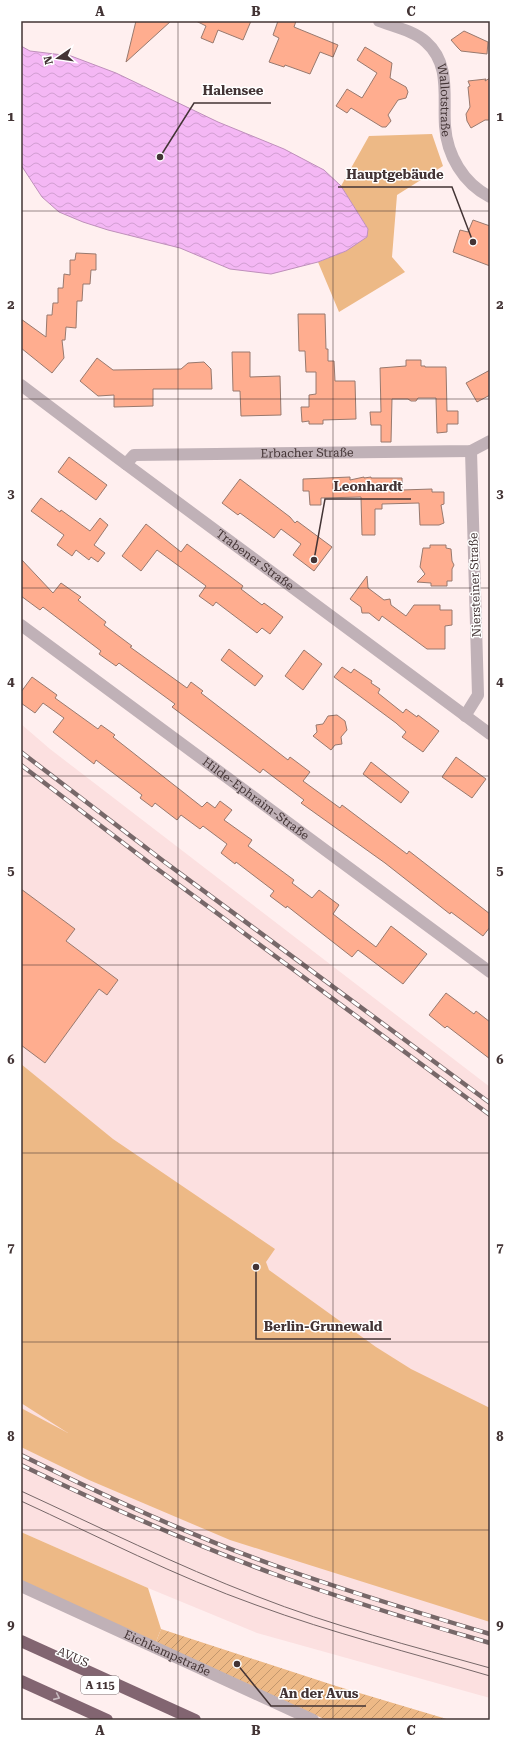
<svg xmlns="http://www.w3.org/2000/svg" width="511" height="1741" font-family="'Roboto Serif',serif">
	<style>
		.built { fill: #fce0e0 }
		.green { fill: #edb986 }
		.garden { fill: url(#garden-furrows) }
		.water { fill: url(#water-waves); stroke: #bf90bb }
		.building { fill: #ffad8f; stroke: #98796e }
		.lines { fill: none; stroke-linecap: round; stroke-linejoin: round }
		.minor { stroke: #c0b1b7; stroke-width: 12 }
		.motorway { stroke: #826571; stroke-width: 12 }
		.tram { stroke: #776869; stroke-width: 1 }
		.rail-casing { stroke: #776869; stroke-width: 4.5 }
		.rail { stroke: #fff; stroke-width: 3; stroke-dasharray: 9; stroke-linecap: butt }
		.oneway { stroke: #c7babf }
		.grid { fill: none; stroke: #433435; stroke-width: 1; stroke-opacity: 0.55 }
		.labels { text-anchor: middle; stroke-width: 3; stroke-linejoin: round; paint-order: stroke }
		.shield { fill: #fff; stroke: #7b7172; stroke-width: 1 }
		.shield-label { font-size: 11px; font-weight: bold; fill: #433435 }
		.street-label { font-size: 12px; fill: #433435; stroke: #fff }
		.leader { fill: none; stroke: #433435; stroke-width: 1.5 }
		.callout-dot { fill: #433435; stroke: #fff; stroke-width: 1.5 }
		.callout-label { font-size: 13px; text-anchor: middle; font-weight: bold; fill: #433435; stroke: #fff; stroke-width: 3; stroke-linejoin: round; paint-order: stroke }
		.neatline { fill: none; stroke: #433435; stroke-width: 1.5 }
		.grid-label { font-size: 13px; text-anchor: middle; font-weight: bold; fill: #433435 }
	</style>
	<defs>
		<pattern id="garden-furrows" width="10" height="10" patternUnits="userSpaceOnUse"><rect width="10" height="10" fill="#edb986"/><path d="M-1 1l2-2M0 10L10 0M9 11l2-2" fill="none" stroke="#c2976e"/></pattern>
		<pattern id="water-waves" width="16" height="10" patternUnits="userSpaceOnUse"><rect width="16" height="10" fill="#f4b7f4"/><path d="M0 5q4-4 8 0t8 0" fill="none" stroke="#d29ed2"/></pattern>
	</defs>
	<rect width="100%" height="100%" fill="#ffefef"/>
	<path class="built" d="M21 724 50 749 490 1087V1698L257 1633 148 1588 21 1532Z"/>
	<path class="green" d="M432 134 443 166 397 195 392 257 405 272 339 312 318 262 346 251 368 229 341 186 369 136Z
		M21 1064 113 1139 275 1249 266 1262 269 1270 376 1347 411 1369 490 1408V1622L230 1540 89 1480 21 1447V1408L68 1433 21 1403Z
		M21 1532 148 1588 161 1629 156 1642 21 1581Z"/>
	<path class="garden" d="M161 1629 336 1686 450 1720H326L156 1642Z"/>
	<path class="water" d="M21 46 30 51 71 56 116 73 218 122 284 149 324 170 341 186 368 229 367 237 346 251 318 262 271 274 230 269 180 248 108 230 83 222 59 212 42 197 21 165Z"/>
	<path class="building" d="M136 21H171L126 62Z
		M196 21H251L243 40 218 30 213 43 201 38 206 26Z
		M278 21H296L294 27 338 45 333 57 320 52 310 74 285 65 284 67 269 62 279 38 273 35Z
		M464 31 488 42 487 54 461 51 458 48 451 40Z
		M365 47 392 63 390 78 406 87 408 92 406 98 398 100 388 115 391 121 386 127H382L351 108 347 113 336 106 347 89 362 98 377 73 357 60Z
		M490 78V120H485L471 128 467 121 466 114 470 107 468 87 470 86 468 81 486 79 485 81Z
		M473 220 490 226V266L453 252 460 230 468 232Z
		M76 253 96 254V270H91L90 284H83L82 301H77L76 328 66 327 65 340H62L64 358 52 373 21 348V319L46 337 47 315H52L53 303H58V288H63L64 274 70 275V260H75Z
		M298 314H325L326 349H328V361H334L335 381H355L356 419 323 420V424H309V421L302 422 301 407H309V395L316 394V372H306L305 351H299Z
		M232 352H250V377L280 376 281 415 241 416 240 391H233Z
		M97 358 113 370 181 369 188 363 204 362 211 369 212 389H153V406L114 407V395L98 396 80 381Z
		M406 360H421V366H425V367H446L447 411H458V424H447V432L437 433 436 398H418L416 401H411L408 399H392L391 442H381V425H371L370 412H381L380 368 406 366Z
		M490 370V395L477 402 466 383Z
		M69 457 107 485 96 500 58 472Z
		M350 477V480L364 477V478L371 477V478H402V490L432 489V492H444V504L441 505 444 523 439 525H420L419 503 382 504V509H375V535H362L361 497 321 498V505H310L309 491H303V479Z
		M240 479 290 517 295 523 297 521 332 547 314 571 293 555 301 544 281 529 274 538 240 513 238 515 222 503Z
		M41 498 60 512 61 510 90 531 100 518 108 525 94 545 105 553 98 562 91 557 89 560 76 550 72 556 57 545 64 535 31 511Z
		M146 524 181 552 187 544 243 586 241 589 262 605 264 603 283 617 270 634 262 628 257 633 216 602 213 606 199 596 206 586 157 550 141 571 122 556Z
		M430 545H446V548L451 549 452 561 454 565 452 569V581H447V586H431V583L417 582 425 574 420 567 423 548H430Z
		M21 559 53 593 61 583 81 597 78 600 106 622 104 625 132 646 130 647 187 688 191 682 203 691 201 693 288 760 290 757 310 772 303 781 340 808 342 805 407 854 409 851 490 914V927L483 936 451 912 450 914 385 863 301 803 304 800 263 769 260 773 172 707 175 704 119 663 116 666 99 654 101 651 43 607 40 610 21 596Z
		M367 576 368 588 384 600 390 599 391 605 406 616 414 605H440V610H452V625L445 626V649H427L382 616 379 621 369 613H362L361 607 350 599Z
		M229 649 263 676 255 686 221 660Z
		M304 650 322 664 303 690 285 676Z
		M342 667 351 673 354 669 372 681 371 683 380 689 378 693 403 713 406 709 417 717 418 715 439 731 423 752 402 737 406 732 396 723 334 677Z
		M32 677 57 695 55 698 98 729 101 725 115 735 113 737 202 807 207 802 215 808 220 801 232 810 224 820 252 840 248 846 294 880 292 883 312 898 319 890 339 905 333 914 376 947 391 926 427 954 403 984 358 950 352 957 287 906 286 908 270 896 274 891 236 862 235 864 221 853 227 844 203 826 200 829 181 815 177 820 155 803 152 807 140 798 142 795 96 760 94 764 53 732 64 718 43 703 35 713 21 703V692Z
		M337 715 345 721 347 730 341 737 342 744 335 745 331 750 313 736 317 732 316 725 323 724 328 716Z
		M456 757 486 779 472 798 442 777Z
		M371 762 409 792 401 803 363 774Z
		M21 889 75 929 66 941 118 980 107 995 99 989 45 1063 21 1045Z
		M446 993 474 1014 476 1011 490 1022V1059L447 1026 445 1028 429 1015Z"/>
	<g class="lines">
		<g class="minor">
			<path id="s1" d="M379 21C395 27 414 31 426 42 451 64 443 97 445 126 447 155 463 183 490 197"/>
			<path id="s2" d="M21 385 115 456 490 734"/>
			<path id="s3" d="M126 464 134 455 471 451 490 441"/>
			<path id="s4" d="M21 625 490 972"/>
			<path d="M465 716 478 695 471 451"/>
			<path id="s5" d="M21 1586 313 1720"/>
		</g>
		<path class="motorway" d="M21 1641 195 1720
			M21 1681 107 1720"/>
		<path class="tram" d="M21 1491C99 1527 176 1565 256 1596 332 1626 412 1646 490 1668
			M21 1501C97 1536 177 1577 256 1605 332 1633 412 1653 490 1676"/>
		<g class="rail-casing">
			<path id="rail" d="M21 752 162 860 490 1103
				M21 765 156 868 490 1115
				M21 1455C105 1496 191 1536 279 1567 349 1592 419 1613 490 1634
				M21 1465C104 1505 187 1542 274 1574 345 1600 418 1622 490 1643"/>
		</g>
		<use href="#rail" class="rail"/>
	</g>
	<defs><path id="oneway-chevron" d="M-2-3.5L2.5 0L-2 3.5" fill="none" stroke-width="1.6" stroke-linecap="round" stroke-linejoin="round"/></defs>
	<use class="oneway" href="#oneway-chevron" transform="translate(57 1697) rotate(24)"/>
	<path class="grid" d="M178 21V1720M333 21V1720M21 211H490M21 399H490M21 588H490M21 776H490M21 965H490M21 1153H490M21 1342H490M21 1530H490"/>
	<g class="labels">
		<rect class="shield" x="81" y="1676" width="38" height="18" rx="3"/>
		<g class="shield-label">
			<text x="100" y="1689">A 115</text>
		</g>
		<g class="street-label">
			<text dy="4" stroke="none"><textPath href="#s1" startOffset="115">Wallotstraße</textPath></text>
			<text dy="4" stroke="none"><textPath href="#s3" startOffset="185">Erbacher Straße</textPath></text>
			<text dy="4" stroke="none"><textPath href="#s2" startOffset="292">Trabener Straße</textPath></text>
			<text transform="translate(475 585) rotate(-92)" y="4">Niersteiner Straße</text>
			<text dy="4" stroke="none"><textPath href="#s4" startOffset="292">Hilde-Ephraim-Straße</textPath></text>
			<text dy="4" stroke="none"><textPath href="#s5" startOffset="161">Eichkampstraße</textPath></text>
			<text transform="translate(73 1657) rotate(24)" y="4">AVUS</text>
		</g>
	</g>
	<path class="leader" d="M160 157L194 103H271M473 242L452 187H338M314 560L325 499H411M256 1267L256 1339H391M237 1664L271 1706H366"/>
	<g class="callout-dot">
		<circle cx="160" cy="157" r="4"/>
		<circle cx="473" cy="242" r="4"/>
		<circle cx="314" cy="560" r="4"/>
		<circle cx="256" cy="1267" r="4"/>
		<circle cx="237" cy="1664" r="4"/>
	</g>
	<g class="callout-label">
		<text x="233" y="95">Halensee</text>
		<text x="395" y="179">Hauptgebäude</text>
		<text x="368" y="491">Leonhardt</text>
		<text x="323" y="1331">Berlin-Grunewald</text>
		<text x="319" y="1698">An der Avus</text>
	</g>
	<rect width="511" height="1741" fill="none" stroke="#ffffff" stroke-width="44"/>
	<g transform="translate(58 58) rotate(257)" stroke="#ffffff" stroke-width="3" paint-order="stroke">
	<path d="M0-3L7 15L0 10L-7 15Z" fill="#433435"/>
	<text y="-6" font-size="11" font-weight="bold" text-anchor="middle" fill="#433435">N</text>
	</g>
	<rect x="22" y="22" width="467" height="1697" class="neatline"/>
	<g class="grid-label">
		<text x="100" y="16">A</text>
		<text x="256" y="16">B</text>
		<text x="411" y="16">C</text>
		<text x="11" y="121">1</text>
		<text x="500" y="121">1</text>
		<text x="11" y="309">2</text>
		<text x="500" y="309">2</text>
		<text x="11" y="498">3</text>
		<text x="500" y="498">3</text>
		<text x="11" y="686">4</text>
		<text x="500" y="686">4</text>
		<text x="11" y="875">5</text>
		<text x="500" y="875">5</text>
		<text x="11" y="1064">6</text>
		<text x="500" y="1064">6</text>
		<text x="11" y="1252">7</text>
		<text x="500" y="1252">7</text>
		<text x="11" y="1441">8</text>
		<text x="500" y="1441">8</text>
		<text x="11" y="1629">9</text>
		<text x="500" y="1629">9</text>
		<text x="100" y="1735">A</text>
		<text x="256" y="1735">B</text>
		<text x="411" y="1735">C</text>
	</g>
</svg>
